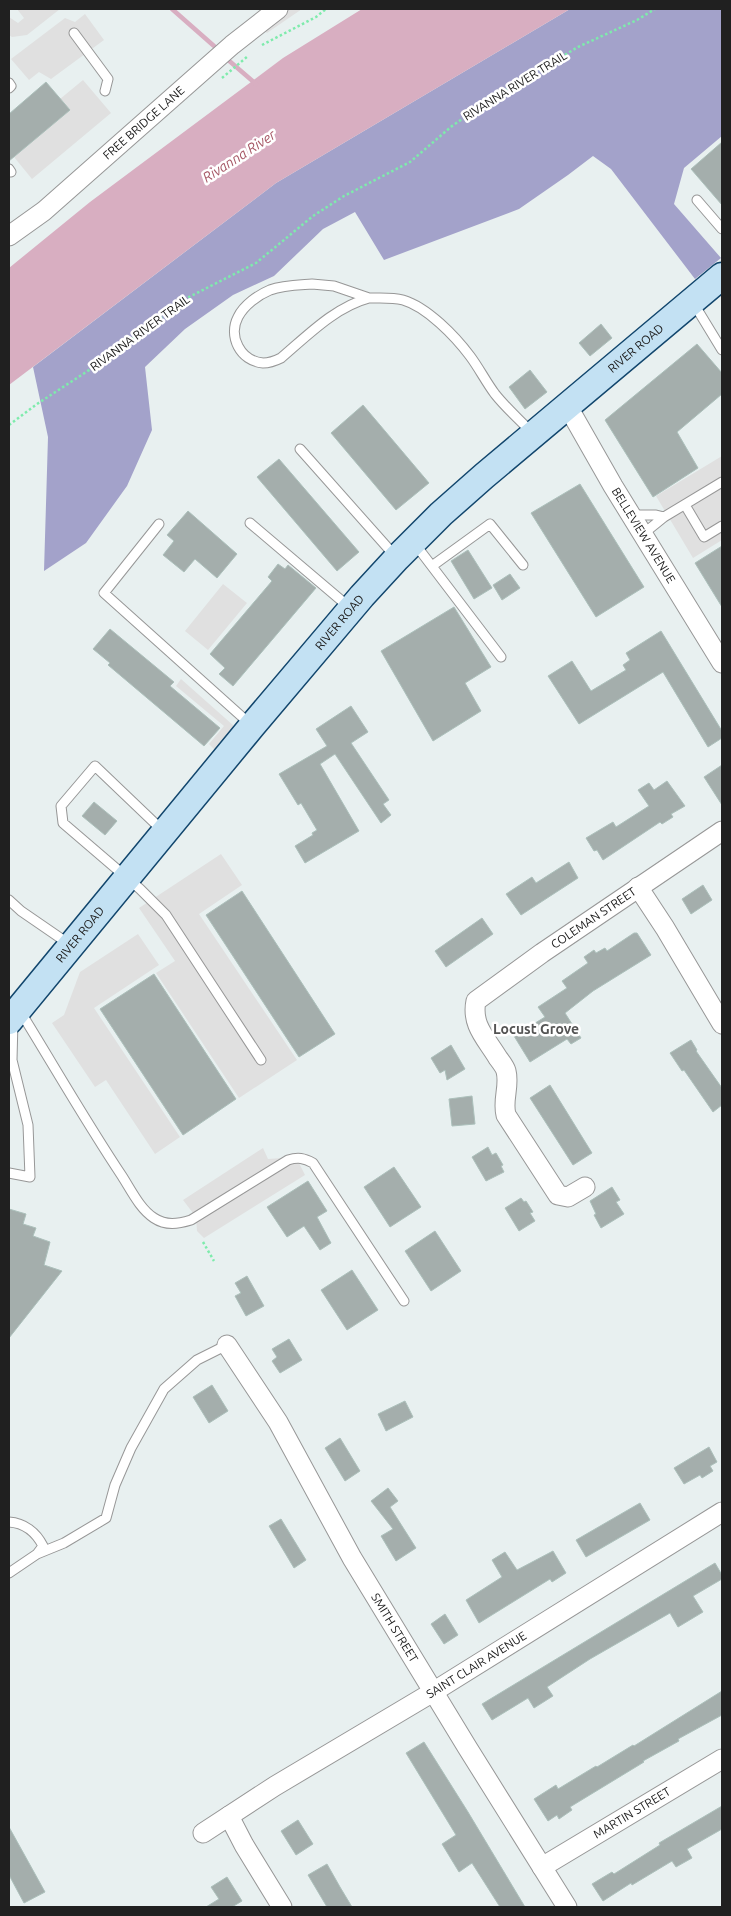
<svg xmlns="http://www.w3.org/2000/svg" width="731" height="1916" font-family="Ubuntu,sans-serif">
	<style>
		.forest { fill: #a3a2ca }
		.parking { fill: #e0e0e0 }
		.water { fill: #d8aec1 }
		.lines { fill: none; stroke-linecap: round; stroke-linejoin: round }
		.stream { stroke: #d8aec1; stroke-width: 4.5 }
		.building { fill: #a4aeac; stroke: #acc0bb }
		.lane-casing { stroke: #979797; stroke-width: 11 }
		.street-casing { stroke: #979797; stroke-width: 21 }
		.secondary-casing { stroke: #12466d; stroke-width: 29 }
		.path { stroke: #7eebac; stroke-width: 2.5; stroke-dasharray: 2.5 2.5; stroke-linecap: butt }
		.lane { stroke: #fff; stroke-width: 9 }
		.street { stroke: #fff; stroke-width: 19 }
		.secondary { stroke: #c3e1f3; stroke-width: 26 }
		.labels { text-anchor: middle; stroke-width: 5; stroke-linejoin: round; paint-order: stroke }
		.street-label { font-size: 12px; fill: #202020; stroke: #fff }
		.water-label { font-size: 14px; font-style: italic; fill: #a65765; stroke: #fff }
		.neighbourhood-label { font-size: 14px; font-weight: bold; fill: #535353; stroke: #fff }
	</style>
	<rect width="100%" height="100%" fill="#e8f0f0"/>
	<path class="forest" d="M570 9H722V136L684 168 674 204 721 258 695 279 611 169 593 156 568 175 519 209 384 260 355 212 323 229 274 276 233 295 185 329 145 367 152 430 127 486 86 543 44 571 48 437 33 367 276 183Z"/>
	<path class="parking" d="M17 9H60L27 35 12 37 9 35V17L18 23 24 18Z
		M278 9H302L267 33 257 24Z
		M85 14 104 40 51 79 39 72 29 80 11 59 65 18 75 22Z
		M83 80 111 113 32 179 14 157 60 99Z
		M722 456V540L693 558 656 496Z
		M223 584 247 603 208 650 185 631Z
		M181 679 234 726 215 750 209 744 224 726 176 686Z
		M221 854 242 885 199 914 297 1060 239 1098 156 973 175 961 139 908Z
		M138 934 159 965 94 1008 180 1137 155 1154 106 1080 95 1087 52 1023 64 1015 80 972Z
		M263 1148 268 1159 296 1157 305 1175 204 1238 197 1231 196 1217 183 1200Z"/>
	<path class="water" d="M362 9H570L276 183 9 385V268L90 202 283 58Z"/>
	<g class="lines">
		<path class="stream" d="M172 9 214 46
			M227 59 256 84"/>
	</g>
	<path class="building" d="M46 82 70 110 9 161V114Z
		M722 142V205L691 169Z
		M601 324 612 338 590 356 579 343Z
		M697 344 722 373V394L677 432 698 468 653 497 605 420Z
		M530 370 547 392 525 409 509 387Z
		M363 405 429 483 396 510 331 433Z
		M279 459 359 552 337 571 257 477Z
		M580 484 644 587 596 617 531 513Z
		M188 511 237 554 217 578 195 559 184 572 163 555 174 541 167 535Z
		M722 546V607L695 563Z
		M468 550 492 588 474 599 451 561Z
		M278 564 285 569 288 565 316 588 233 686 219 674 225 668 210 654 272 581 268 577Z
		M510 574 520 588 502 600 493 585Z
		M454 607 491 667 465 683 481 711 433 741 381 651Z
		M110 629 174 682 170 686 220 728 204 746 108 665 110 663 93 649Z
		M661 631 722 731V738L708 747 663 672 579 724 548 676 572 661 591 691 626 670 623 665 630 660 626 653Z
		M351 706 368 732 351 743 389 800 383 804 391 815 381 823 335 754 320 764 359 831 305 863 295 846 313 835 312 833 317 830 301 803 298 805 279 774 327 746 316 729Z
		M722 765V805L704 777Z
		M667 781 685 806 671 814 673 817 662 824 660 822 603 860 597 850 594 851 586 838 613 822 616 827 649 806 638 790 649 783 654 790Z
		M94 802 117 821 105 835 82 816Z
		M569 862 578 878 521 915 506 894 532 877 536 883Z
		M703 885 712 900 691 914 682 899Z
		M242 891 335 1034 299 1057 206 915Z
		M482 918 493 934 446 967 435 951Z
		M634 933H637L651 955 593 991 565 1013 581 1038 571 1044 567 1039 530 1062 514 1036 545 1017 538 1007 567 988 562 981 588 963 584 957 594 950 596 953 605 948 607 951Z
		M154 974 236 1099 183 1135 100 1009Z
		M691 1040 697 1050 696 1051 722 1088V1105L713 1112 684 1070 682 1071 670 1053Z
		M451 1045 465 1069 447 1080 445 1070 440 1073 431 1058Z
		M550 1085 592 1153 573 1165 530 1098Z
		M472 1096 475 1124 452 1126 449 1099Z
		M488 1147 492 1155 496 1153 503 1165 501 1166 504 1172 486 1181 472 1157Z
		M394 1167 421 1207 390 1227 364 1187Z
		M308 1181 327 1211 317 1217 331 1243 320 1250 304 1226 287 1237 267 1207Z
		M612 1187 620 1200 616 1202 624 1214 601 1228 594 1215 596 1214 590 1201Z
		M521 1198 524 1202 526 1201 533 1212 530 1213 535 1221 519 1231 505 1208Z
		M9 1209 26 1214 23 1224 36 1228 33 1236 50 1242 44 1265 62 1271 9 1338Z
		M435 1231 461 1271 431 1291 405 1251Z
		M352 1270 378 1310 347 1330 321 1290Z
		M247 1276 264 1306 246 1316 235 1296 241 1293 235 1283Z
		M289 1339 302 1360 280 1373 272 1361 277 1357 272 1349Z
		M212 1385 228 1411 209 1423 193 1397Z
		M405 1401 413 1417 386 1431 378 1414Z
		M340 1438 360 1471 345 1481 325 1448Z
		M709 1447 717 1462 710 1466 713 1471 702 1478 700 1475 684 1484 674 1468Z
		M388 1488 398 1501 390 1507 416 1548 396 1561 381 1536 393 1529 371 1501Z
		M640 1503 650 1520 586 1557 576 1540Z
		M281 1519 306 1560 294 1568 269 1526Z
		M553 1551 566 1573 552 1582 550 1579 479 1623 466 1600 502 1577 492 1560 505 1552 517 1570Z
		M715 1563 722 1575V1579L693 1596 703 1612 678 1627 670 1613 590 1659 547 1687 553 1696 534 1708 528 1698 492 1720 482 1704Z
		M445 1614 458 1635 444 1644 431 1624Z
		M722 1691V1715L678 1739 679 1741 643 1761 644 1762 570 1807 572 1810 559 1819 557 1815 548 1821 534 1799 556 1785 558 1789 596 1766 597 1767 633 1745 634 1746Z
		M424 1742 468 1812 525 1907H500L472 1863 459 1872 442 1844 456 1835 406 1753Z
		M722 1806V1829L687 1849 692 1858 676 1867 672 1861 632 1885 631 1883 603 1901 592 1884 612 1872 614 1874 660 1845 659 1843Z
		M298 1820 313 1844 296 1855 281 1831Z
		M9 1827 45 1892 24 1903 9 1875Z
		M327 1864 340 1887 352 1907H327L308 1875Z
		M227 1877 242 1901 232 1907H206L219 1899 211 1887Z"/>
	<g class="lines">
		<g class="lane-casing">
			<path id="lane" d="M74 33 108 79 105 91
				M9 83 11 86 9 88
				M9 169 11 172
				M697 200 722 229
				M312 284 334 286 369 298C335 307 307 336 281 358 275 361 269 363 263 363 240 361 228 336 238 317 244 305 258 295 270 290 283 285 298 285 312 284Z
				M369 298C380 298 392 297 403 300 427 307 455 336 470 356 479 368 486 382 495 394 506 408 520 420 532 433
				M694 304 722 350
				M300 449 395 556
				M685 505 704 537 722 526
				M631 515H656L664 517
				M250 523 349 607
				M159 524 104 593 250 724
				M643 534 664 517 722 482
				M415 544 501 657
				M432 566 490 524 523 565
				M163 831 95 766 61 806 63 823 140 889 166 915 261 1060
				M9 900 21 911 69 944
				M20 1011C54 1066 86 1122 122 1176 131 1190 140 1209 154 1218 166 1226 178 1224 191 1220L288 1160C298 1157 304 1158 313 1163L404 1301
				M9 1173 30 1177 28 1125 12 1060 13 1021
				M9 1522C24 1523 36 1532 43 1546L37 1554 9 1573
				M37 1554 64 1543 106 1518 115 1485 131 1448 164 1389 197 1360 227 1345"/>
		</g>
		<g class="street-casing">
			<g id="street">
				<path id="s1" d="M9 236 44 211 232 45 278 9"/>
				<path id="s2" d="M568 407 613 486 722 663"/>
				<path d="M638 887 665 928 722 1024"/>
				<path id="s3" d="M585 1187 568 1197 558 1195 506 1115C502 1100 510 1086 506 1071 505 1067 501 1062 498 1058 486 1038 471 1025 476 1001L542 953 722 831"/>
				<path id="s4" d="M227 1345 278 1422 352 1558 467 1747 567 1907"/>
				<path d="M229 1816 244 1845 282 1907"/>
				<path id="s5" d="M203 1833 275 1786 433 1692 722 1512"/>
				<path id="s6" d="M542 1867 722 1759"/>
			</g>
		</g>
		<g class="secondary-casing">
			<g id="secondary">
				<path id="s7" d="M9 1021 252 726 362 596 397 558 441 514 484 476 722 276"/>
			</g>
		</g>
		<path class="path" d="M262 45 316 17 326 9
			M222 78 248 56
			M9 425 37 404 100 363 189 297 256 263 313 216 344 196 410 162 452 126 491 99 578 47 637 20 655 9
			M203 1242 214 1261"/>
		<use href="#lane" class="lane"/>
		<use href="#street" class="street"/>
		<use href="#secondary" class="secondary"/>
	</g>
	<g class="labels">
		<g class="street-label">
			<text transform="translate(515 86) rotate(-32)" y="4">RIVANNA RIVER TRAIL</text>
			<text dy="4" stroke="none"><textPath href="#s1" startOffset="176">FREE BRIDGE LANE</textPath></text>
			<text transform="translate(140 333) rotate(-36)" y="4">RIVANNA RIVER TRAIL</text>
			<text dy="4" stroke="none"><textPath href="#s7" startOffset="922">RIVER ROAD</textPath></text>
			<text dy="4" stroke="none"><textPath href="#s2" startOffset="149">BELLEVIEW AVENUE</textPath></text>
			<text dy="4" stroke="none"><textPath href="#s7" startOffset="518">RIVER ROAD</textPath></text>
			<text dy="4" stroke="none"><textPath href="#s3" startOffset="392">COLEMAN STREET</textPath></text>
			<text dy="4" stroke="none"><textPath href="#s7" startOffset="112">RIVER ROAD</textPath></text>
			<text dy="4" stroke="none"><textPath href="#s4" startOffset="329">SMITH STREET</textPath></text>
			<text dy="4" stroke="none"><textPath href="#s5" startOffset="321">SAINT CLAIR AVENUE</textPath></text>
			<text dy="4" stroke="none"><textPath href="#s6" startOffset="105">MARTIN STREET</textPath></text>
		</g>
		<g class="water-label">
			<text transform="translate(239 156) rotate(-33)" y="5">Rivanna River</text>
		</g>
		<g class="neighbourhood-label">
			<text x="536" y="1034">Locust Grove</text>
		</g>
	</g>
	<rect width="731" height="1916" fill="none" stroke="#202020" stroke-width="20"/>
</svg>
